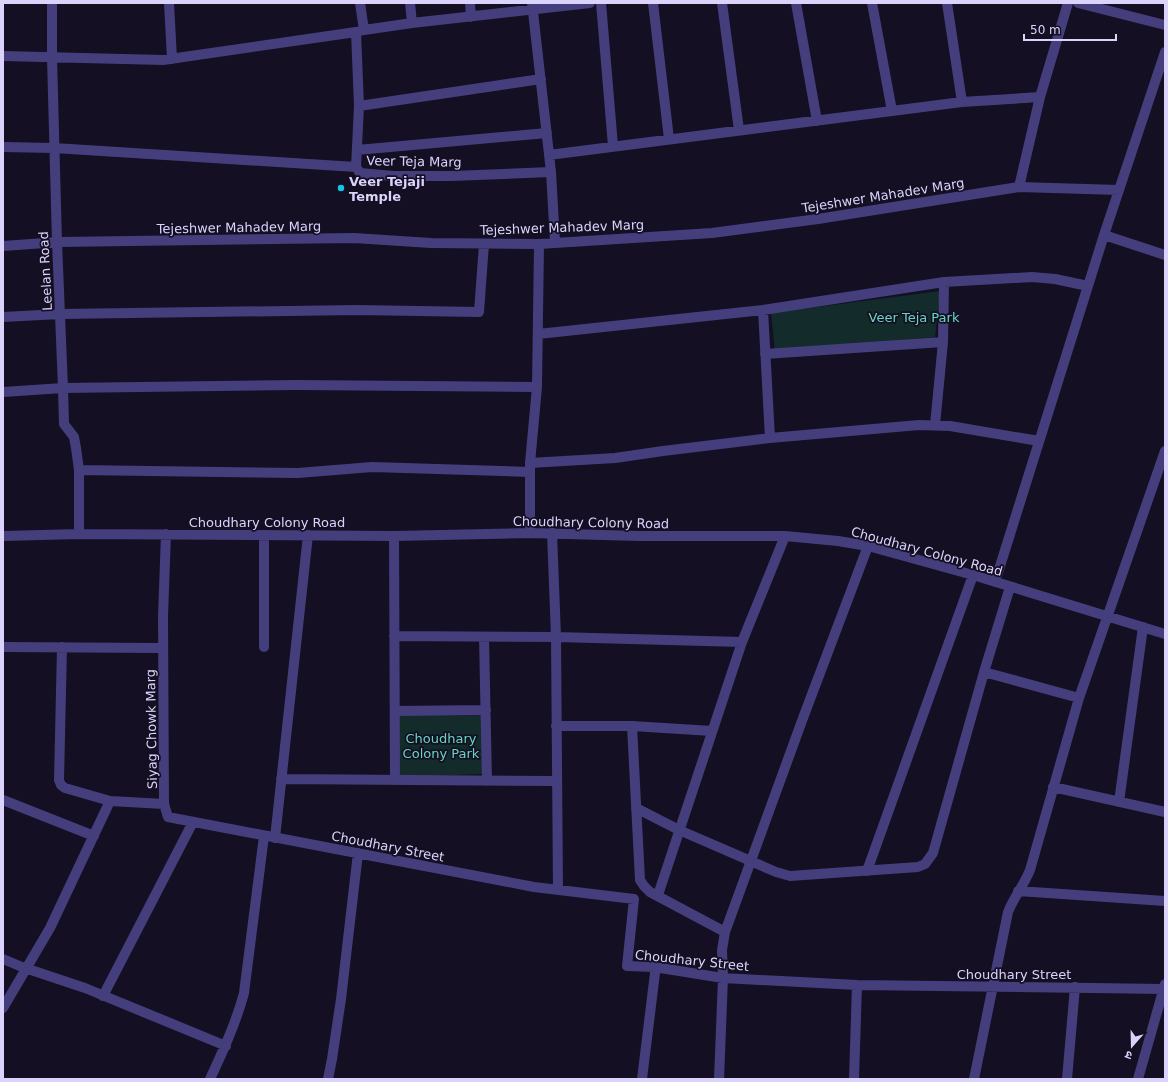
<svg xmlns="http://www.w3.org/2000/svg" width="1168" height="1082" font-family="'DejaVu Sans','Noto Sans Devanagari',sans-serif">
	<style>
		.green { fill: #132b2b }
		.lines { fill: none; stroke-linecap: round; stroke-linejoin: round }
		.minor { stroke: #453e7d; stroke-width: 10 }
		.poi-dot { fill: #11c6ea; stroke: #140f22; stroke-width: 1.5 }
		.labels { text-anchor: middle; stroke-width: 3.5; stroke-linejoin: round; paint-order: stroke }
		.street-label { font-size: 13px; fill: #dbd3fc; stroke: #140f22 }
		.poi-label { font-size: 13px; font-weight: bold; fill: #dbd3fc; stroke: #140f22; text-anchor: start }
		.park-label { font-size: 13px; fill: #65d6c2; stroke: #140f22 }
	</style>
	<rect width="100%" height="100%" fill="#140f22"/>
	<path class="green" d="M940 291 935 337 775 352 771 313Z
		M398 714 482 716 483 774 400 777Z"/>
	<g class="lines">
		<path class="minor" d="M52 3V58L57 242 63 388 64 424 74 437 76 448 79 470V534
			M169 3 172 59
			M360 3 364 30 356 32 359 106 356 167 360 173 393 176H452L551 172 555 242
			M410 3 412 23
			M470 3 471 17
			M532 3 551 172
			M601 3 613 146
			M653 3 669 139
			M722 3 739 130
			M796 3 817 121
			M872 3 892 111
			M947 3 962 102
			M1078 3 1165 25
			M364 30 412 23 590 3
			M3 56 163 60 356 32
			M359 106 541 79
			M3 147 54 148 356 167
			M357 150 547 133
			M549 155 962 102 1040 97
			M1019 187 1040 97 1068 3
			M1104 235 1165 255
			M3 246 59 242 354 238 431 243 539 244 712 233 818 219 1019 187 1119 190
			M763 310 770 438
			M3 317 60 314 357 310 479 312 484 244
			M538 334 763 310 944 282 1032 277 1055 279 1088 286
			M765 354 943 342
			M3 392 63 388 297 385 537 387
			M935 425 943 342 944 282
			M530 463 615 458 663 451 770 438 919 425 950 426 1039 441
			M79 470 298 473 372 467 530 472
			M530 533V463L537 387 539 244
			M552 533 556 637 558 890
			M264 535V647
			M3 536 79 534 394 536 530 533 639 536H785L838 541 868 546 973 575 1165 634
			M394 536 395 780
			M995 582 1104 235 1165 52
			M394 636 556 637 742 642
			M484 637 487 781
			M3 647 159 648
			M62 647 59 780 61 785 65 788 110 801
			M984 672 1079 698
			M395 711 486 710
			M556 726H632L712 731
			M632 726 640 880 644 886 650 892 725 932
			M281 779 557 781
			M1053 787 1165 812
			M3 800 94 836
			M1119 802 1143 627
			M164 804 168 817 534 887 634 899 627 966 654 967 723 978 857 985 1165 989
			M636 808 679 830 776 872 790 876 918 867 925 864 933 853 984 672 1010 587
			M275 838 308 535
			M867 871 973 575
			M1018 891 1165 901
			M658 895 742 642 785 536
			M3 959 22 967 85 988 226 1046
			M103 996 193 822
			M3 1008 50 928 110 801 164 804 163 616 166 534
			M210 1079C223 1051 236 1023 244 993L264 836
			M328 1079 332 1059 341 999 358 853
			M642 1079 655 973 654 967
			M719 1079 723 978 722 950 725 932 803 718 868 546
			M854 1079 857 985
			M974 1079 1008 912C1014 897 1024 885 1030 870L1079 698 1165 451
			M1067 1079 1075 987
			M1138 1079 1165 984"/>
	</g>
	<circle class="poi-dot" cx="341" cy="188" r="4"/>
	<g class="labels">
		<g class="street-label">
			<text transform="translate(414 161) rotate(1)" y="5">Veer Teja Marg</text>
			<text transform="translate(883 195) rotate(-9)" y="5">Tejeshwer Mahadev Marg</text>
			<text transform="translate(239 227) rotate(-1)" y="5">Tejeshwer Mahadev Marg</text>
			<text transform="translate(562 227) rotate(-2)" y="5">Tejeshwer Mahadev Marg</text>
			<text transform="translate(45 271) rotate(-93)" y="5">Leelan Road</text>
			<text x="267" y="527">Choudhary Colony Road</text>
			<text transform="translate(591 522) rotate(1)" y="5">Choudhary Colony Road</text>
			<text transform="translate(927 551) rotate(15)" y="5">Choudhary Colony Road</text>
			<text transform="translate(151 729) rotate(-91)" y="5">Siyag Chowk Marg</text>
			<text transform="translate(388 846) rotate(11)" y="5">Choudhary Street</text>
			<text transform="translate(692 960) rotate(6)" y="5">Choudhary Street</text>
			<text x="1014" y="979">Choudhary Street</text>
		</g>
		<g class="poi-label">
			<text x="349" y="186">Veer Tejaji<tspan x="349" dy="15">Temple</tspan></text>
		</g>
		<g class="park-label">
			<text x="914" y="322">Veer Teja Park</text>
			<text x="441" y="743">Choudhary<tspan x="441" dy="15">Colony Park</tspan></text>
		</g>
	</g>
	<rect width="1168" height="1082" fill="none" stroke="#dbd3fc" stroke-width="8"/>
	<g transform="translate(1132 1046) rotate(200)" stroke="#140f22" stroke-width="3" paint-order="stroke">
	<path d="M0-3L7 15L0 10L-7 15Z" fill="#dbd3fc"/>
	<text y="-6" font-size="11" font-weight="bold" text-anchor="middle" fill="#dbd3fc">उ</text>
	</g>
	<path d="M1024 34v6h92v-6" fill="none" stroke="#dbd3fc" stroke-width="2"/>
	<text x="1030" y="34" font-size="12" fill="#dbd3fc" stroke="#140f22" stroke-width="3" paint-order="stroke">50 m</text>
</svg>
